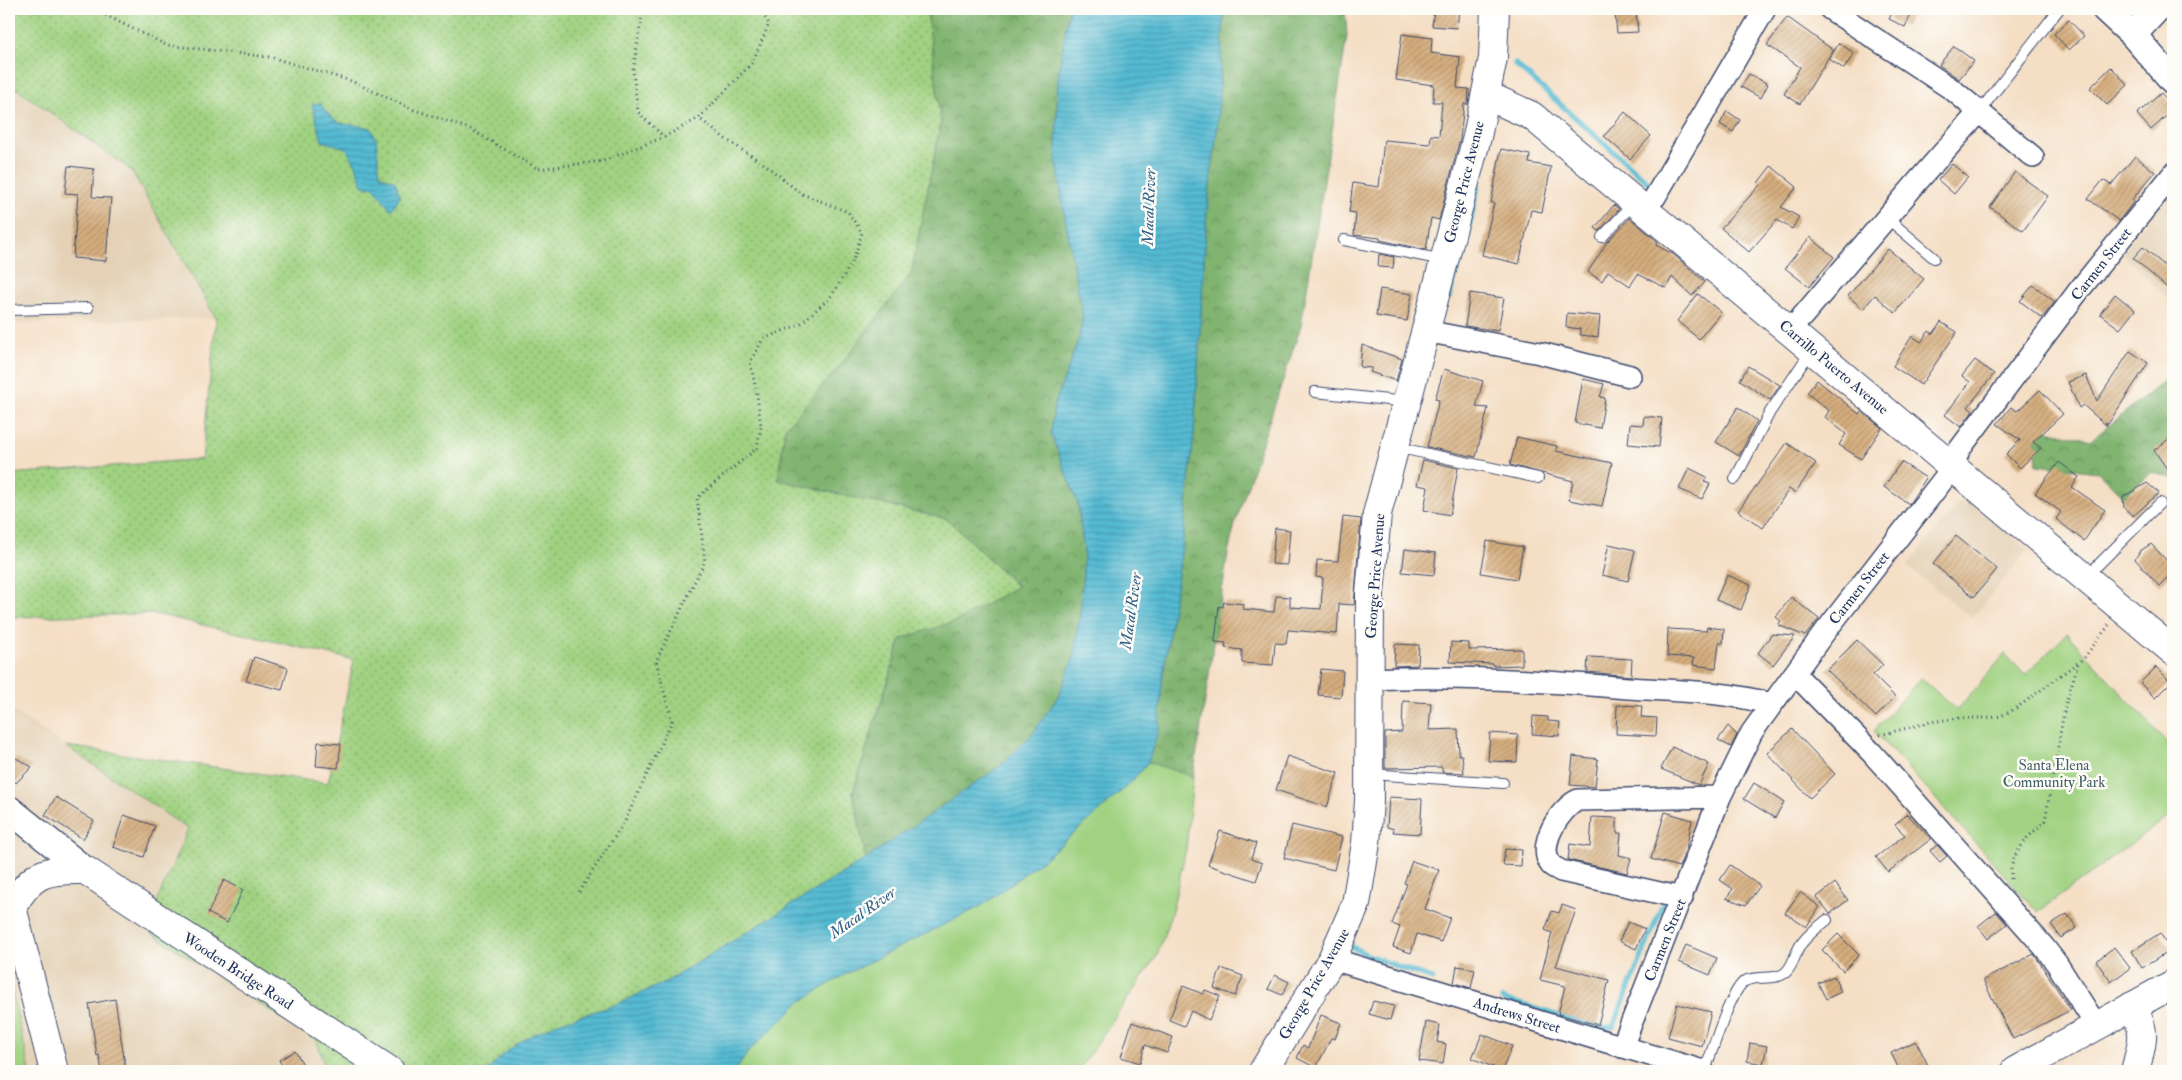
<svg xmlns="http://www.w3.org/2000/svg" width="2182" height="1080" font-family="'IM FELL Double Pica',serif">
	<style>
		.built { fill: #e4d1b6 }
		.grass { fill: url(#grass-dots); stroke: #5e8070 }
		.forest { fill: url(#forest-crowns); stroke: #4e7266 }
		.green { fill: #a0d281; stroke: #5e8070 }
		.water { fill: url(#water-rules); stroke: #387498 }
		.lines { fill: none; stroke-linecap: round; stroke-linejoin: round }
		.stream { stroke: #54bad2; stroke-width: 5.5 }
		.building { fill: url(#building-hatch) }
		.service-casing { stroke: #3c496d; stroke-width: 12 }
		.minor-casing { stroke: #3c496d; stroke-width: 24 }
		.tertiary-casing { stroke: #3c496d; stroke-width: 29 }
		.secondary-casing { stroke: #3c496d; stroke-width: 30 }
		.path { stroke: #3c496d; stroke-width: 3; stroke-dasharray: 1 4; stroke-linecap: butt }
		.service { stroke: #fff; stroke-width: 10 }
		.minor { stroke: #fff; stroke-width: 21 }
		.tertiary { stroke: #fff; stroke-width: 26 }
		.secondary { stroke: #fff; stroke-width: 28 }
		.labels { text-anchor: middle; stroke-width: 5; stroke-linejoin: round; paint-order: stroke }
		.street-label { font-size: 15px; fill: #1b2f5e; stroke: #fdfcf7 }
		.park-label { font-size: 15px; fill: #436068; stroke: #fdfcf7 }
		.water-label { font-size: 16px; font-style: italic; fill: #2f6087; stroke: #fdfcf7 }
	</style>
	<defs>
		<pattern id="grass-dots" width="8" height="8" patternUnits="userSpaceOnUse" patternTransform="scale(1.25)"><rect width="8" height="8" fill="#a0d281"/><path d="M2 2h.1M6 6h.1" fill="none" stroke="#82ab6d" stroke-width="1.8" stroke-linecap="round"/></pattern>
		<pattern id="forest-crowns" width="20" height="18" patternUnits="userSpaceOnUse" patternTransform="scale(1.25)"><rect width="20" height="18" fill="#80b46f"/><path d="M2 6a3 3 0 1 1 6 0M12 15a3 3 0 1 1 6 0" fill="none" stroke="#68935e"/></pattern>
		<pattern id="water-rules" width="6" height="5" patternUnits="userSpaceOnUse" patternTransform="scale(1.25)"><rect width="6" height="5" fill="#54bad2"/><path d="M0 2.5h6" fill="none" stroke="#4598ae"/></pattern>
		<pattern id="building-hatch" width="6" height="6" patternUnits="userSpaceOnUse" patternTransform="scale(1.25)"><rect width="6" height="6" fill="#d6ae7e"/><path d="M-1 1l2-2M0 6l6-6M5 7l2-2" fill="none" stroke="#ad8e6a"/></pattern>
	</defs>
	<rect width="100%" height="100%" fill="#fdfcf7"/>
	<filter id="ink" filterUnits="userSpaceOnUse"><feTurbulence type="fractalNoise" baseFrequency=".02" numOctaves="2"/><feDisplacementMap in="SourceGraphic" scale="10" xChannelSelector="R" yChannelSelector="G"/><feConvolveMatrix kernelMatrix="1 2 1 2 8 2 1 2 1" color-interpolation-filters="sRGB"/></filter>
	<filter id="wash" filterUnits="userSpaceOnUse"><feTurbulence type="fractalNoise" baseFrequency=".0096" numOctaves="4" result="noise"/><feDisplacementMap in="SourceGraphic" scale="20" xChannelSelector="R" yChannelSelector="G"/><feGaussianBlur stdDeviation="1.12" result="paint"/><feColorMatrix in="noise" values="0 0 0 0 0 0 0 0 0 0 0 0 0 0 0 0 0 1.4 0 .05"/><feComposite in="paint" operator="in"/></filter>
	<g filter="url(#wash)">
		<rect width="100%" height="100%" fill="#f4dec4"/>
		<path class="built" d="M9 83 131 170 216 318 9 323Z
			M2173 189V304L2122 253Z
			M1963 497 2028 549 1972 618 1907 566Z
			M9 708 189 829 145 929 317 1041 326 1071H30L9 979Z"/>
		<path class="grass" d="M9 9H927L941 122 911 274 835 372 785 428 778 480 947 519 1018 587 957 621 901 639 853 792 866 859 666 982 615 1005 558 1023 506 1052 487 1071H326L317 1041 145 929 188 829 66 746 328 783 354 660 156 614 9 617V474L202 459 216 318 131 170 9 83Z"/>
		<path class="forest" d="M927 9H1069L1058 77 1056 156 1064 213 1083 316 1079 338 1054 407 1051 434 1078 504 1084 551 1081 607 1073 661 1058 697 1033 733 1000 766 866 859 853 792 901 639 957 621 1018 586 947 519 778 480 785 428 835 372 911 274 941 122Z
			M1224 9H1345L1347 36 1301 326 1235 524 1228 553 1193 777 1148 762 1159 729 1162 682 1183 540 1194 434 1207 208 1217 130Z
			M2165 380 2173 390V478L2152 472 2123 497 2098 472 2037 465 2034 427 2091 440Z"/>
		<path class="green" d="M2067 634 2173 749V813L2038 912 1874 731 1921 678 1957 710 2005 654 2025 675Z
			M1148 762 1193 777 1186 849 1172 911 1157 956 1078 1071H735L749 1051 800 1002 842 976 983 905 1045 858 1101 810 1131 782Z
			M9 979 30 1071H9Z"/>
		<path class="water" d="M1069 9H1224L1217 130 1207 208 1194 434 1183 540 1162 682 1159 729 1148 762 1131 782 1101 810 1045 858 983 905 842 976 800 1002 749 1051 735 1071H487L506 1052 528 1037 558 1023 615 1005 666 982 866 859 1000 766 1033 733 1058 697 1073 660 1081 607 1084 551 1078 504 1051 434 1054 407 1079 338 1083 317 1064 213 1056 156 1058 77Z
			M320 103C339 131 343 121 371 128L376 139 380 175 395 181 400 197 391 210 374 187 363 186 356 165 346 148 322 141 312 105Z"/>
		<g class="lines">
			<path class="stream" d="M1515 64 1650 184
				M1449 297 1472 215 1478 186
				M1348 943C1358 955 1415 972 1433 979
				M1502 999 1600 1028 1613 1027 1665 899"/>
		</g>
		<g id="blocks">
			<path class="building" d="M1434 9H1459L1457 28 1432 26Z
				M1894 9H1914L1905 27 1889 19Z
				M1636 11 1638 32 1617 33 1615 13Z
				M1787 17 1833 50 1800 104 1784 94 1800 67 1767 45Z
				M2069 20 2084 36 2069 50 2054 34Z
				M1402 34 1432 38 1431 53 1460 57 1457 88 1469 89 1468 104H1464L1460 139 1439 220 1431 218 1426 250 1380 240V238L1354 235 1356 213 1349 212 1353 183 1379 187 1384 140 1430 144 1431 135 1439 136 1442 102H1433L1434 85 1396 80Z
				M1839 43 1854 53 1844 69 1829 59Z
				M1954 46 1974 61 1959 79 1939 65Z
				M2111 67 2128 85 2107 105 2090 88Z
				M1749 74 1768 84 1761 98 1741 87Z
				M2161 93 2173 106V110L2151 130 2137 114Z
				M1727 111 1740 120 1733 132 1720 124Z
				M1625 112 1651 136 1630 159 1604 136Z
				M1501 149 1530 155 1529 163 1551 167 1542 212 1531 210 1519 264 1482 255 1494 203H1491Z
				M2135 156 2155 172 2132 200 2134 201 2119 221 2088 199 2103 180 2111 185Z
				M1952 164 1968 177 1954 194 1938 180Z
				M68 166 94 169 92 197 111 198 106 261 73 258 78 194 65 193Z
				M1771 166 1797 187 1781 207 1799 217 1792 229 1777 220 1749 252 1721 228 1760 185 1758 183Z
				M2015 172 2048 196 2023 231 1990 207Z
				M1614 205 1619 209 1599 231 1595 228Z
				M1630 218 1658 242 1656 245 1673 254 1705 282 1692 296 1672 277 1666 288 1638 274 1630 286 1608 271 1602 281 1588 272 1607 242Z
				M1810 237 1834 257 1809 287 1785 268Z
				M2143 247 2173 273V293L2133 258Z
				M1888 249 1924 279 1895 313 1875 295 1863 309 1848 296Z
				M1379 254 1394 257 1393 268 1378 267Z
				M2033 285 2055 302 2042 318 2020 301Z
				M1380 289 1412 294 1407 321 1376 316Z
				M1470 293 1504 298 1498 331 1465 326Z
				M1698 294 1721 312 1699 339 1677 321Z
				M2115 294 2135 310 2120 329 2100 314Z
				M1567 313 1600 316 1598 337 1580 335V329L1566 327Z
				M1941 322 1957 332 1921 385 1893 366 1912 336 1921 342 1929 331 1933 334Z
				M1362 345 1402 359 1396 381 1370 372 1372 368 1360 367Z
				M2130 351 2148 363 2108 424 2105 422 2107 426 2083 405 2079 408 2068 382 2086 375 2097 401Z
				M1975 360 1994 374 1968 407 1973 411 1961 427 1945 415 1970 382 1962 376Z
				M1748 366 1780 385 1770 400 1740 380Z
				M1444 369 1483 381 1476 407 1488 408 1476 457 1427 447 1439 400 1435 399Z
				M1583 379 1604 384 1600 397 1605 398 1600 428 1575 423Z
				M1817 380 1859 414 1861 411 1882 428 1861 459 1839 445 1846 434 1825 417 1829 411 1807 393Z
				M2040 390 2063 414 2033 442 2041 448 2020 468 2006 454 2020 440 1997 424 2011 407 2017 411Z
				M1738 407 1757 421 1739 456 1716 442Z
				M1644 416 1662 418 1659 447 1628 444 1630 424 1643 425Z
				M2173 436V478L2154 450Z
				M1517 437 1557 446 1556 451 1612 463 1602 506 1569 500 1573 481 1510 465Z
				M1787 443 1816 463 1795 493 1789 489 1763 528 1738 511Z
				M1423 460 1458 468 1450 515 1424 510 1428 487 1417 485Z
				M1901 462 1926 478 1909 504 1884 487Z
				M2059 462 2079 477 2072 487 2105 510 2084 541 2056 519 2061 512 2035 493Z
				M1689 468 1707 477 1704 482 1710 484 1702 499 1679 489Z
				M2147 483 2159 493 2133 516 2124 508 2123 497Z
				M1343 517 1361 519 1354 605 1339 604 1337 634 1288 630 1286 644 1275 643 1273 665 1242 663V650L1225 648 1226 643 1215 642 1219 606 1223 607 1224 602 1244 604 1243 609 1274 612 1276 596 1290 597V607L1321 609 1323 578 1316 577 1317 560 1338 561Z
				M1275 528 1290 530 1287 565 1272 564Z
				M1956 536 1997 569 1974 597 1933 564Z
				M1487 541 1523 547 1517 579 1481 573Z
				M1609 544 1635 550 1628 581 1602 575Z
				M2151 544 2173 567V572L2159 586 2135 559 2140 551Z
				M1405 549 1436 553 1434 575 1402 572Z
				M1727 575 1751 585 1741 610 1716 600Z
				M1791 597 1819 619 1805 636 1778 625 1781 621 1776 617Z
				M1707 627 1724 629 1723 643H1719L1716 668 1693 665 1694 658 1667 656 1668 629 1706 631Z
				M1772 634 1795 636 1773 665 1758 653Z
				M1857 640 1883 665 1873 675 1895 697 1876 717 1827 670Z
				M1451 642 1469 643V650L1522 649V665L1493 666V664L1450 662Z
				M1395 644 1419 645 1418 665 1394 666Z
				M254 657 288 668 282 690 246 681Z
				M1588 657 1632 659 1631 676 1587 672Z
				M2156 667 2171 682 2155 698 2140 683Z
				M1321 669 1343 671 1341 697 1318 695Z
				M1403 701 1431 703 1429 730 1458 729 1459 755H1462L1464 773 1442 772V767L1385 768V733L1402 732Z
				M1617 705 1642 706 1641 717 1657 718 1656 736 1616 734Z
				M1533 716 1548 717V721L1560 722 1559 736 1532 734Z
				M1728 726 1737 735 1731 747 1718 740Z
				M1792 729 1835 774 1810 798 1767 753Z
				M1490 733 1518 735 1517 762 1488 761Z
				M318 742 341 744 338 768 316 766Z
				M1672 747 1709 764 1699 785 1661 769Z
				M1287 756 1338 773 1327 807 1276 790Z
				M1573 756 1598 759 1595 787 1570 785Z
				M16 758 32 767 16 783 9 776V765Z
				M1754 783 1784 802 1775 818 1744 799Z
				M56 797 94 821 83 839 45 815Z
				M1389 797 1422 799 1420 834 1393 832 1394 829 1387 827Z
				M1665 812 1692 820 1686 849 1679 867 1651 859Z
				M1907 814 1931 839 1888 872 1876 857 1905 835 1895 825Z
				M124 815 155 826 144 857 113 847Z
				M1592 817 1617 818V833H1621L1619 855 1631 858 1627 873 1568 860 1570 844 1590 847Z
				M1292 825 1342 837 1334 870 1284 858Z
				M1220 831 1256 843 1251 859 1262 863 1256 881 1208 865Z
				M1937 845 1947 856 1940 862 1930 851Z
				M1505 849 1522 850 1521 866 1503 865Z
				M1412 861 1439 870 1425 909 1450 918 1441 942 1417 934 1411 953 1393 947 1400 927 1392 924 1407 884 1404 883Z
				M1730 865 1760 886 1746 905 1726 898 1733 889 1720 880Z
				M224 880 243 890 227 923 208 913Z
				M1835 883 1848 900 1830 914 1817 897Z
				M1800 892 1820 907 1806 927 1785 913Z
				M1562 905 1576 910 1556 966 1609 980 1598 1025 1558 1014 1565 986 1540 980 1552 933 1545 930 1552 911 1559 913Z
				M1996 912 2007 924 1988 939 1978 926Z
				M2067 914 2077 928 2061 938 2051 924Z
				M1628 922 1645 929 1636 949 1619 941Z
				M2160 933 2171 950 2142 968 2132 951Z
				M1838 934 1859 955 1843 971 1822 950Z
				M1686 945 1717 958 1710 975 1679 962Z
				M2114 947 2130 968 2111 982 2096 961Z
				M2034 954 2071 1010 2013 1039 1983 980Z
				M1457 966 1475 969 1471 988 1454 983Z
				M1221 968 1243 976 1235 996 1214 988Z
				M1275 975 1289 982 1282 995 1268 989Z
				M1834 976 1841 992 1826 999 1818 983Z
				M1183 986 1203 994 1205 990 1220 996 1209 1020 1191 1011 1184 1026 1169 1020Z
				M115 999 126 1071H102L99 1055 97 1056 89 1004Z
				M1373 1001 1394 1006 1390 1020 1369 1014Z
				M1677 1004 1711 1012 1702 1046 1668 1037Z
				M1321 1015 1341 1023 1335 1039 1331 1038 1316 1068 1297 1058 1303 1045 1308 1048Z
				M1132 1022 1173 1037 1167 1053 1145 1045 1140 1063 1121 1057Z
				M1426 1022 1440 1025 1437 1042 1446 1044 1443 1064 1419 1061Z
				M1482 1034 1512 1046 1502 1071 1472 1058Z
				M1916 1041 1931 1071H1900L1891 1053Z
				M1750 1043 1767 1046 1763 1064 1747 1061Z
				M295 1051 307 1071H285L279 1060Z"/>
		</g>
	</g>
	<g filter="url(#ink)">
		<use href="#blocks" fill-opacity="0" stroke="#3c496d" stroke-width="1"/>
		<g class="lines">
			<g class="service-casing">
				<path id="service" d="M1979 112 2059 9
					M1887 218 1934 258
					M1602 237 1634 203
					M1344 240 1443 260
					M9 310 88 308
					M1315 392 1406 402
					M1396 447 1538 478
					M1735 479 1770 412 1811 351
					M2097 566 2160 503
					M1370 774 1503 783
					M1705 1071C1711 1054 1731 989 1745 981 1757 975 1774 981 1785 973 1794 966 1795 951 1802 943 1809 933 1818 927 1827 920"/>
			</g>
			<g class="minor-casing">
				<path id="minor" d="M1830 9 1953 90 2033 157
					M1655 197 1765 9
					M1801 318 1918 181 1979 112
					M1425 331 1540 353 1630 376
					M1795 674 1872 753 2044 947 2057 964 2096 1025
					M1370 679C1456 675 1542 681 1628 688 1676 691 1725 691 1771 704
					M1682 898 1561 871C1558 869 1553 867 1551 865 1536 846 1560 808 1578 800L1720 797
					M1332 959 1703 1071
					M1622 1047 1720 797 1752 732 1821 637 1953 467 1959 450 2080 289 2173 174"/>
			</g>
			<g class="tertiary-casing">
				<path id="tertiary" d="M2105 9 2133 35 2173 81
					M2133 35 2157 9
					M9 809 85 870"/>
			</g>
			<g class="secondary-casing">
				<path id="secondary" d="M1486 95 1532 116 2173 651
					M2132 1006C2148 1033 2142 1043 2135 1071
					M54 1071 12 907C32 872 46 869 85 870L390 1071
					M1263 1071 1332 959 1356 904 1366 843 1369 801 1370 593 1377 514 1477 137 1493 58 1495 9
					M2015 1071 2173 984"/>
			</g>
			<path class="path" d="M98 9 103 14 166 45 270 57 351 81 412 109 470 129 538 169 603 161 664 137 699 118 752 63 769 24 760 9
				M643 9 633 71 638 112 664 137
				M1880 735 1930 722 1960 718H1989L2001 716 2018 707 2084 658 2109 625
				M2011 879V867L2016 854 2027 838 2045 821 2065 706 2078 664
				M579 892 625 821 672 721 656 661 705 561 697 498 757 448 761 427 757 394 750 362 763 339 800 324 830 298 853 261 862 233 848 212 800 193 767 166 724 138 699 118"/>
			<use href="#service" class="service"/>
			<use href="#minor" class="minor"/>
			<use href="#tertiary" class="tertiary"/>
			<use href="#secondary" class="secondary"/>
		</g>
	</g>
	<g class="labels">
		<g class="street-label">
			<text transform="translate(1464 182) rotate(-76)" y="5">George Price Avenue</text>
			<text transform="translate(2101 264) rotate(-52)" y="5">Carmen Street</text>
			<text transform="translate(1834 367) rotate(40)" y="5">Carrillo Puerto Avenue</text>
			<text transform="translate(1375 576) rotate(-86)" y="5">George Price Avenue</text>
			<text transform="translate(1859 588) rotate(-52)" y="5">Carmen Street</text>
			<text transform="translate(1665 940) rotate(-68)" y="5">Carmen Street</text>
			<text transform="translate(238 971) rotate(33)" y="5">Wooden Bridge Road</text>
			<text transform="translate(1314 984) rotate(-60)" y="5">George Price Avenue</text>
			<text transform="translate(1517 1015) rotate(17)" y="5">Andrews Street</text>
		</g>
		<g class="park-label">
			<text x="2054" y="770">Santa Elena<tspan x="2054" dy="17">Community Park</tspan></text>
		</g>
		<g class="water-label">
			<text transform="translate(1148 207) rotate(-88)" y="6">Macal River</text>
			<text transform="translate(1130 611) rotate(-82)" y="6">Macal River</text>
			<text transform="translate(862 912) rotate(-35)" y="6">Macal River</text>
		</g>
	</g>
	<rect width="2182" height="1080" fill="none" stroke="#fdfcf7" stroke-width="30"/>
</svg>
